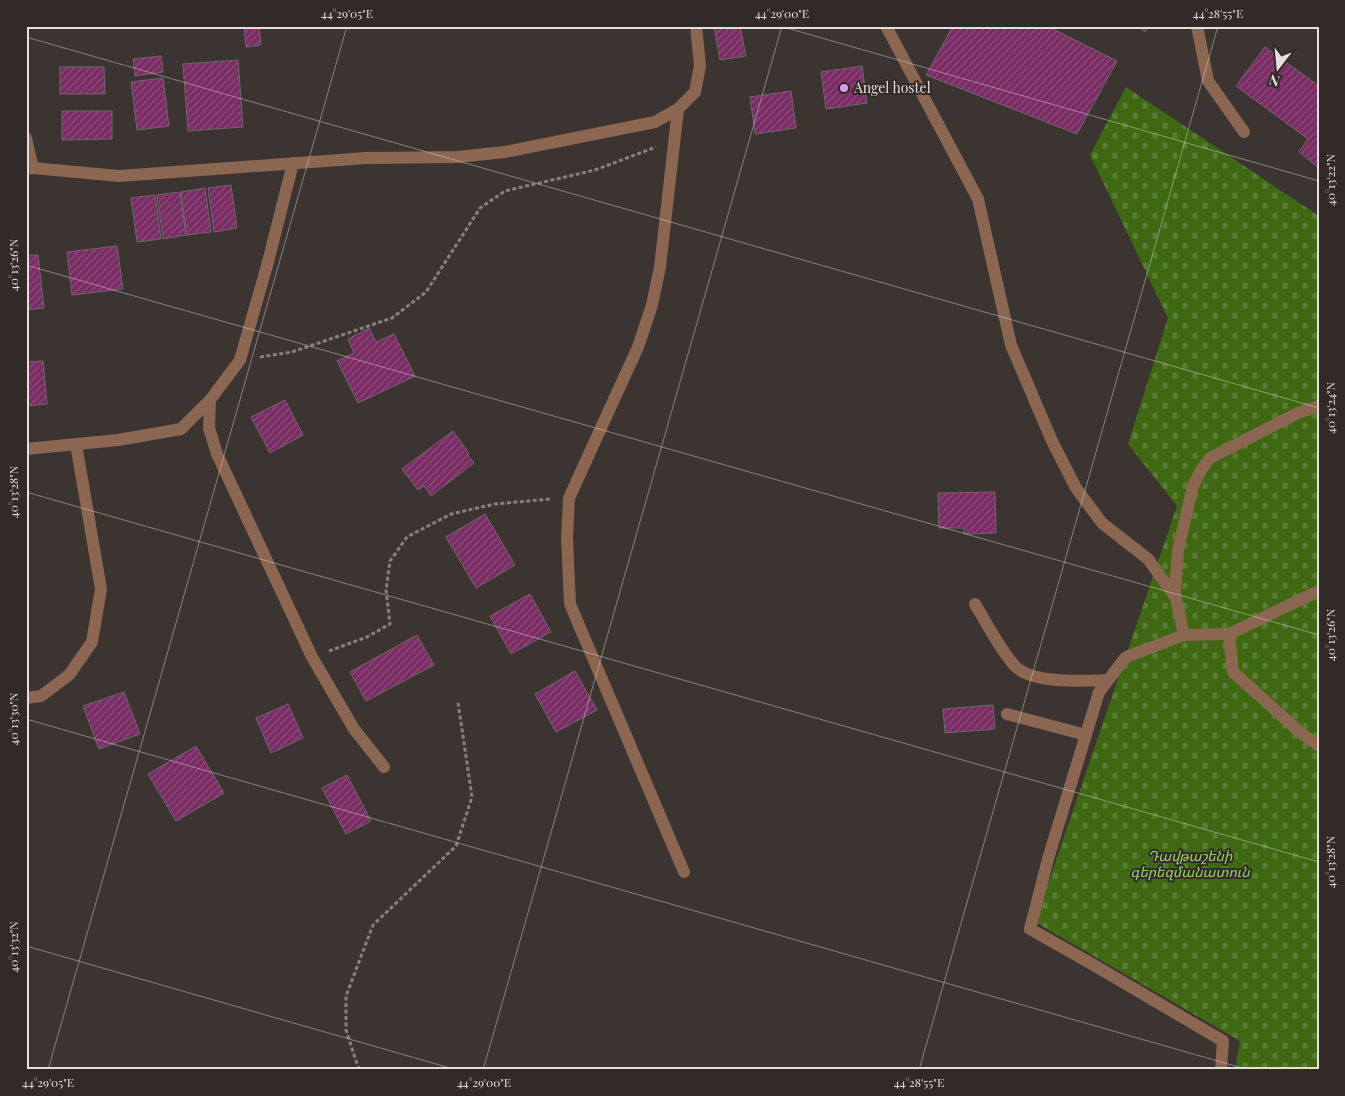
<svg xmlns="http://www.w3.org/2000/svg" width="1345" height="1096" font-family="'Playfair Display','Noto Sans Armenian',serif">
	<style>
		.cemetery { fill: url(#cemetery-stones) }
		.building { fill: url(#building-hatch); stroke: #6f676c }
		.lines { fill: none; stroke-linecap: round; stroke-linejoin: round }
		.path { stroke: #87817e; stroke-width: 3; stroke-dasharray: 4 2.5; stroke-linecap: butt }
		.minor { stroke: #8b6651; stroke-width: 12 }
		.ticks { fill: none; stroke: #e5e0de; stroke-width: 1; stroke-opacity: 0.45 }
		.poi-dot { fill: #dc99f4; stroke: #322a27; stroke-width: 2 }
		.labels { text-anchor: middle; stroke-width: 4; stroke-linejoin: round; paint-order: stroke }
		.poi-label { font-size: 14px; fill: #e5e0de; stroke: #322a27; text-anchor: start }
		.park-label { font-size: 14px; font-style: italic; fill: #96d363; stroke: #322a27 }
		.neatline { fill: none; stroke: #e5e0de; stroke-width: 2 }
		.ticks-label { font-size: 12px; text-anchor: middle; fill: #e5e0de }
	</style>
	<defs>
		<pattern id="cemetery-stones" width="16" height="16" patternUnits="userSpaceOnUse" patternTransform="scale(1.25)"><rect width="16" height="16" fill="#3f6813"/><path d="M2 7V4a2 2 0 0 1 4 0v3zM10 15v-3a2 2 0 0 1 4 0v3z" fill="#5b7d35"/></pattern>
		<pattern id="building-hatch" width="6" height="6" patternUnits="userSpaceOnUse" patternTransform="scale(1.25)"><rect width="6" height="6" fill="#792c63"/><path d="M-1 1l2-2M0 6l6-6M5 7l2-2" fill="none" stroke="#8c4a79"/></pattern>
	</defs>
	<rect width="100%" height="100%" fill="#3c3431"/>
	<path class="cemetery" d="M1126 87 1319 216V1070H1235L1240 1041 1035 922 1177 506 1128 444 1168 318 1090 155Z"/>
	<path class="building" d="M244 26H259L261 45 246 47Z
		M714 26H740L746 56 720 60Z
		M953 26H1047L1117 61 1077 134 926 75Z
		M1137 26H1149L1145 32Z
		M1265 47 1319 86V168L1299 152 1308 139 1236 86Z
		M161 56 163 72 135 76 133 59Z
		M238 60 243 127 188 131 183 64Z
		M862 66 867 103 826 109 821 72Z
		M60 67H104L105 94H60Z
		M163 78 169 126 137 130 131 82Z
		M791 91 796 128 755 134 750 97Z
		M62 111H112V139L62 140Z
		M231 185 237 228 214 232 208 188Z
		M205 188 211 232 187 235 181 192Z
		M180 192 186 235 163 239 157 195Z
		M155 195 161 239 137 242 131 198Z
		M117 246 123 289 72 295 67 252Z
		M38 255 44 308 26 310V256Z
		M369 328 376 342 394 334 415 376 358 403 337 361 354 353 348 339Z
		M43 361 47 404 26 406V362Z
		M285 400 303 435 270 453 251 417Z
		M453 431 469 453 467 454 474 463 431 496 424 486 418 490 402 469Z
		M995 492 996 533 964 534V528H939L938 493Z
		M485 514 515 565 476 588 446 537Z
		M530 594 551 632 511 654 490 616Z
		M417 635 434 665 366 701 350 672Z
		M575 671 597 710 556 732 535 694Z
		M124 692 140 734 99 749 83 706Z
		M288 704 303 738 271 753 256 718Z
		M993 705 995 729 945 733 943 709Z
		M196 746 224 793 176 821 148 774Z
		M347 775 371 821 346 834 322 788Z"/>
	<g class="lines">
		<path class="path" d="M260 357 292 352 392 318 426 292 480 208 505 191 595 170 656 147
			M329 651 367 637 390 624 386 590 390 561 407 537 451 514 495 504 551 499
			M359 1070 346 1030V996L373 925 456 846 472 797 458 702"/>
		<path class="minor" d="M886 26 978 199 1011 345 1052 441 1076 488 1102 523 1148 559 1176 598
			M1197 26 1208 81 1244 132
			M678 109 660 267 652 305 638 347 569 498 567 538 570 604 684 872
			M26 138 33 168
			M26 169 33 168 119 176 366 158 457 157 505 152 655 122 678 109 695 92 700 66 696 26
			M210 400 240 360 268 262 293 163
			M26 449 118 440 181 429 210 400 209 428 217 454 312 657 354 729 384 767
			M975 604C986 622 1001 651 1015 666 1032 684 1084 681 1108 680
			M1229 634 1233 672 1301 733 1319 746
			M1184 635 1175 593 1178 550 1193 486 1201 470 1210 458 1298 413 1319 406
			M26 698 41 696 69 675 92 642 101 589 76 444
			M1007 714 1086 735
			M1221 1070 1223 1041 1092 964 1030 929 1048 859 1099 692 1126 657 1184 635 1229 634 1319 591"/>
	</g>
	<path class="ticks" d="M780 26 1319 181M26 37 1319 408M26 265 1319 635M26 492 1319 862M26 719 1249 1070M26 946 457 1070M48 1070 347 26M483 1070 782 26M919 1070 1218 26"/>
	<circle class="poi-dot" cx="844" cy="88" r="5"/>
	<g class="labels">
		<g class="poi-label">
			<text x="854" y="93">Angel hostel</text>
		</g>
		<g class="park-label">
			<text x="1190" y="861">Դավթաշենի<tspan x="1190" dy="16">գերեզմանատուն</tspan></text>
		</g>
	</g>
	<rect width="1345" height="1096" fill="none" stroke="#322a27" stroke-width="55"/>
	<g transform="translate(1278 68) rotate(196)" stroke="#322a27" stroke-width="4" paint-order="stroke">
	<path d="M0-4L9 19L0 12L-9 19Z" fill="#e5e0de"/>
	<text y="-8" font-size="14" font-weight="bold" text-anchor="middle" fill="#e5e0de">N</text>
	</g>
	<rect x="28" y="28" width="1290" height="1040" class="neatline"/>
	<g class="ticks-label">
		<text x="347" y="18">44°29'05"E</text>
		<text x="782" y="18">44°29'00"E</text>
		<text x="1218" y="18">44°28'55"E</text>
		<text transform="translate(1331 180) rotate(-90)" y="4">40°13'22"N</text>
		<text transform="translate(14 265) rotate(-90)" y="4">40°13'26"N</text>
		<text transform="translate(1331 408) rotate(-90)" y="4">40°13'24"N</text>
		<text transform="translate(14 492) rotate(-90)" y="4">40°13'28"N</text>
		<text transform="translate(1331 635) rotate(-90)" y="4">40°13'26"N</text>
		<text transform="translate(14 719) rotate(-90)" y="4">40°13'30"N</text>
		<text transform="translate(1331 862) rotate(-90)" y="4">40°13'28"N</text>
		<text transform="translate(14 947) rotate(-90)" y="4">40°13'32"N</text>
		<text x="48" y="1087">44°29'05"E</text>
		<text x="484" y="1087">44°29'00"E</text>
		<text x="919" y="1087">44°28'55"E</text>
	</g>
</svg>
